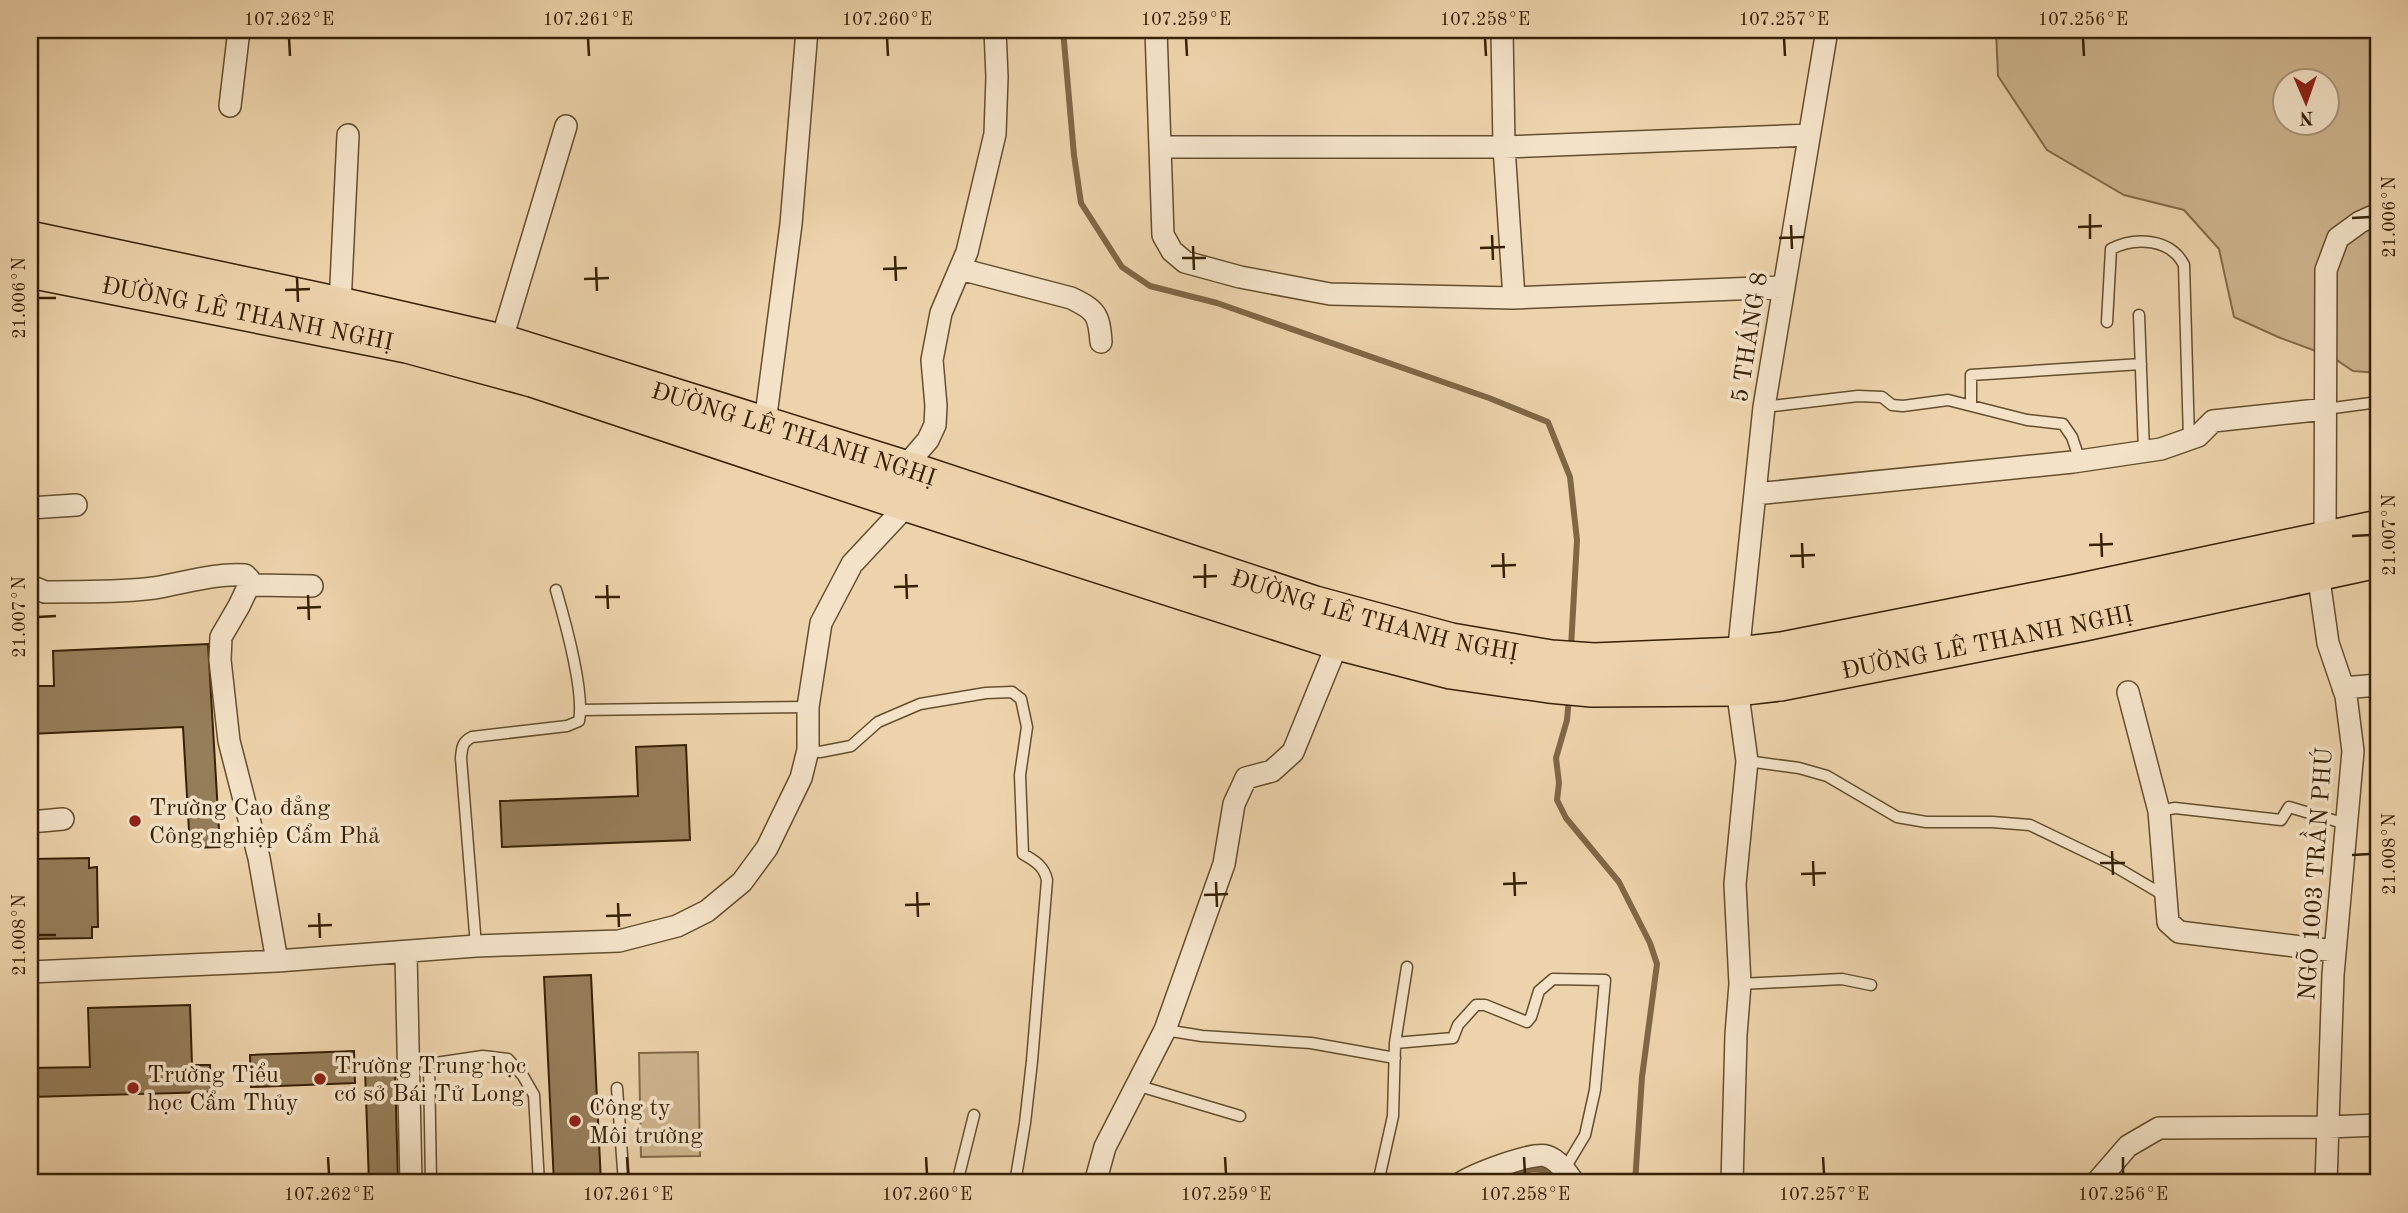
<svg xmlns="http://www.w3.org/2000/svg" width="2408" height="1213" font-family="'Old Standard TT',serif">
	<style>
		.green { fill: #ceb58e; stroke: #826b48; stroke-width: 2; fill-rule: evenodd }
		.lines { fill: none; stroke-linecap: round; stroke-linejoin: round }
		.stream { stroke: #7f6746; stroke-width: 6 }
		.building { fill: #967e5a; stroke: #372103; stroke-width: 2 }
		.service-casing { stroke: #644e2d; stroke-width: 13 }
		.minor-casing { stroke: #644e2d; stroke-width: 24 }
		.trunk-casing { stroke: #372103; stroke-width: 38 }
		.service { stroke: #f3e2c8; stroke-width: 10 }
		.minor { stroke: #f3e2c8; stroke-width: 21 }
		.trunk { stroke: #edd3ab; stroke-width: 35 }
		.ticks { fill: none; stroke: #372103; stroke-width: 2.5 }
		.poi-dot { fill: #8f2418; stroke: #f3e2c8; stroke-width: 2.5 }
		.labels { text-anchor: middle; stroke-width: 7; stroke-linejoin: round; paint-order: stroke }
		.street-label { font-size: 24px; fill: #372103; stroke: #f3e2c8 }
		.poi-label { font-size: 24px; fill: #372103; stroke: #f3e2c8; text-anchor: start }
		.neatline { fill: none; stroke: #372103; stroke-width: 2.5 }
		.ticks-label { font-size: 18px; text-anchor: middle; fill: #372103 }
	</style>
	<rect width="100%" height="100%" fill="#edd3ab"/>
	<filter id="stains"><feTurbulence type="fractalNoise" baseFrequency=".00286" numOctaves="4"/><feColorMatrix values="0 0 0 0 .2 0 0 0 0 .09 0 0 0 0 .02 0 0 0 .5 -.17"/></filter>
	<radialGradient id="worn" r=".72"><stop offset=".6" stop-color="#630" stop-opacity="0"/><stop offset="1" stop-color="#630" stop-opacity=".3"/></radialGradient>
	<path class="green" d="M1996 30H2378V373L2353 371 2332 357 2278 337 2234 317 2219 249 2184 210 2124 195 2047 150 1998 76ZM2286 80H2328V122H2286Z
		M698 1052 700 1156 641 1157 639 1053Z"/>
	<g class="lines">
		<path class="stream" d="M1063 30 1074 155 1081 203 1122 267 1150 286 1217 303 1489 398 1548 422 1570 477 1577 540 1571 647
			M1569 697 1567 720 1556 758 1559 783 1557 800 1566 818 1619 882 1650 943 1657 964 1642 1077 1635 1183
			M1486 1183C1510 1175 1545 1157 1561 1183"/>
	</g>
	<path class="building" d="M208 644 220 847 190 848 183 727 30 734V686H54L53 651Z
		M686 745 690 840 502 847 500 801 638 796 636 747Z
		M89 858V868L97 867 98 927H92V938L30 939V859Z
		M591 975 601 1183H554L544 977Z
		M190 1005 192 1065H210L211 1092 30 1097V1068L90 1067 88 1008Z
		M354 1051 355 1083 251 1087 250 1055Z
		M395 1068 398 1183H369L365 1069Z"/>
	<g class="lines">
		<g class="service-casing">
			<path id="service" d="M2139 315 2144 452
				M2107 322 2111 249C2136 236 2171 239 2184 265L2189 439
				M1971 405V375L2141 364
				M1764 407 1858 396 1882 397 1892 405 1903 406 1948 400 2027 420 2063 424 2072 437 2080 461
				M2326 409 2378 402
				M581 710 808 707
				M808 750 820 752 851 746 878 722 920 704 986 693 1012 692 1021 699 1027 727 1020 775 1023 854C1035 861 1044 866 1047 880L1032 1061 1025 1123 1015 1183
				M1747 761 1799 768 1827 776 1897 817 1926 822H1992L2030 825 2109 863 2165 896
				M2159 811 2175 808 2281 820 2289 807 2346 824
				M476 946 461 758C462 748 462 742 472 737L567 726 579 721C585 691 565 621 556 590
				M1740 984 1842 979 1871 985
				M1165 1030 1202 1036 1311 1043 1395 1058
				M1395 1043 1453 1038 1458 1025 1476 1005H1485L1527 1022 1531 1017 1539 991 1553 979 1605 980 1595 1090 1585 1135 1564 1170
				M1136 1085 1240 1116
				M617 1088 624 1183
				M431 1183 429 1064 483 1056 508 1059 523 1076 534 1095 539 1183
				M957 1183 974 1115
				M1378 1183 1393 1116 1395 1043 1407 967"/>
		</g>
		<g class="minor-casing">
			<path id="minor" d="M1156 30 1163 235 1172 251 1185 262 1240 277 1330 294 1514 298 1783 287
				M1502 30 1504 147 1514 298
				M230 106 239 30
				M1160 147H1504L1809 135
				M960 269 1071 298C1096 310 1099 314 1101 342
				M340 305 348 135
				M501 342 566 126
				M765 423 791 224 807 30
				M904 468 928 440 935 425 936 406 932 360 941 313 967 252 995 134 997 77 995 30
				M1755 494 2073 462 2161 449 2198 436 2213 421 2326 409
				M30 508 76 505
				M2325 540 2326 270 2338 238 2360 222 2378 214
				M2318 573 2328 643 2346 696 2353 751 2333 975 2326 1183
				M249 585 312 586
				M30 586 45 592C80 591 118 593 154 588 185 583 213 573 245 575L249 579V585L239 606 221 637 220 660 229 741 259 858 277 961
				M1738 655 1764 407 1827 30
				M2343 688 2378 685
				M2128 692 2159 811 2168 922 2179 932 2335 951
				M30 822 63 819
				M406 953 411 1183
				M30 972 277 961 476 946 619 941 677 926 707 911 742 882 767 848 801 778 808 750V707L821 623 852 564 908 504
				M1095 1183 1105 1147 1165 1030 1224 864 1234 804 1246 778 1272 771 1293 752 1338 642
				M1461 1183C1473 1175 1533 1151 1546 1156 1558 1159 1568 1174 1574 1183
				M1732 1183 1736 1035 1740 984 1735 884 1747 761 1737 688
				M2096 1183 2128 1146 2159 1128 2328 1127 2378 1125"/>
		</g>
		<g class="trunk-casing">
			<g id="trunk">
				<path id="s1" d="M30 239 340 305 501 342 904 468 1315 604 1451 641 1551 658 1594 661 1738 655 1782 650 2077 592 2378 528"/>
				<path id="s2" d="M30 270 407 345 532 379 908 504 1338 642 1451 671 1549 685 1592 689 1737 688 1780 683 2084 623 2378 560"/>
			</g>
		</g>
		<use href="#service" class="service"/>
		<use href="#minor" class="minor"/>
		<use href="#trunk" class="trunk"/>
	</g>
	<path class="ticks" d="M289 38 290 56M588 38 589 56M887 38 888 56M1186 38 1187 56M1485 38 1486 56M1784 38 1785 56M2083 38 2084 56M2090 214V239M2352 218 2370 217M1791 225 1792 249M2078 227 2102 226M1492 235 1493 260M1779 238 1804 237M1193 246 1194 270M1480 248 1505 247M895 256 896 281M1182 258H1206M596 267 597 291M883 269 907 268M297 277 298 302M584 279 609 278M285 290 310 289M38 298H56M2101 533 2102 557M2352 536 2370 535M1802 543 1803 568M2089 545 2113 544M1503 553 1504 578M1790 556 1815 555M1205 564V588M1491 566 1516 565M906 574 907 599M1193 577 1217 576M607 585 608 609M894 587 918 586M308 595 309 620M595 597H620M297 608 321 607M38 617 56 616M2112 851 2113 875M2352 855 2370 854M1813 861 1814 886M2100 863H2125M1514 872 1515 896M1801 874 1826 873M1216 882 1217 907M1503 884 1527 883M917 892 918 917M1204 895 1228 894M618 903 619 927M905 905 930 904M319 913 320 938M606 916 631 915M308 926 332 925M38 935H56M328 1157 329 1174M627 1157 628 1174M926 1157 927 1174M1225 1157 1226 1174M1524 1157 1525 1174M1823 1157 1824 1174M2123 1157V1174"/>
	<g class="poi-dot">
		<circle cx="135" cy="821" r="7"/>
		<circle cx="320" cy="1079" r="7"/>
		<circle cx="133" cy="1088" r="7"/>
		<circle cx="575" cy="1121" r="7"/>
	</g>
	<g class="labels">
		<g class="street-label">
			<text dy="8" stroke="none"><textPath href="#s2" startOffset="222">ĐƯỜNG LÊ THANH NGHỊ</textPath></text>
			<text transform="translate(1749 337) rotate(-81)" y="8">5 THÁNG 8</text>
			<text dy="8" stroke="none"><textPath href="#s1" startOffset="789">ĐƯỜNG LÊ THANH NGHỊ</textPath></text>
			<text dy="8" stroke="none"><textPath href="#s1" startOffset="1398">ĐƯỜNG LÊ THANH NGHỊ</textPath></text>
			<text dy="8" stroke="none"><textPath href="#s2" startOffset="2020">ĐƯỜNG LÊ THANH NGHỊ</textPath></text>
			<text transform="translate(2315 874) rotate(-86)" y="8">NGÕ 1003 TRẦN PHÚ</text>
		</g>
		<g class="poi-label">
			<text x="149" y="815">Trường Cao đẳng<tspan x="149" dy="28">Công nghiệp Cẩm Phả</tspan></text>
			<text x="334" y="1073">Trường Trung học<tspan x="334" dy="28">cơ sở Bái Tử Long</tspan></text>
			<text x="147" y="1082">Trường Tiểu<tspan x="147" dy="28">học Cẩm Thủy</tspan></text>
			<text x="589" y="1115">Công ty<tspan x="589" dy="28">Môi trường</tspan></text>
		</g>
	</g>
	<rect width="2408" height="1213" fill="none" stroke="#edd3ab" stroke-width="77"/>
	<g transform="translate(2306 102) rotate(178)"><circle r="33" fill="#f3e2c8" stroke="#a89579" stroke-width="2"/>
	<path d="M0-5L12 26L0 18L-12 26Z" fill="#8f2418"/>
	<text y="-10" font-size="19" font-weight="bold" text-anchor="middle" fill="#372103">N</text>
	</g>
	<rect x="38" y="38" width="2332" height="1136" class="neatline"/>
	<g class="ticks-label">
		<text x="289" y="25">107.262°E</text>
		<text x="588" y="25">107.261°E</text>
		<text x="887" y="25">107.260°E</text>
		<text x="1186" y="25">107.259°E</text>
		<text x="1485" y="25">107.258°E</text>
		<text x="1784" y="25">107.257°E</text>
		<text x="2083" y="25">107.256°E</text>
		<text transform="translate(2389 217) rotate(-90)" y="6">21.006°N</text>
		<text transform="translate(19 298) rotate(-90)" y="6">21.006°N</text>
		<text transform="translate(2389 535) rotate(-90)" y="6">21.007°N</text>
		<text transform="translate(19 617) rotate(-90)" y="6">21.007°N</text>
		<text transform="translate(2389 854) rotate(-90)" y="6">21.008°N</text>
		<text transform="translate(19 935) rotate(-90)" y="6">21.008°N</text>
		<text x="329" y="1200">107.262°E</text>
		<text x="628" y="1200">107.261°E</text>
		<text x="927" y="1200">107.260°E</text>
		<text x="1226" y="1200">107.259°E</text>
		<text x="1525" y="1200">107.258°E</text>
		<text x="1824" y="1200">107.257°E</text>
		<text x="2123" y="1200">107.256°E</text>
	</g>
	<rect width="100%" height="100%" filter="url(#stains)"/>
	<rect width="100%" height="100%" fill="url(#worn)"/>
</svg>
